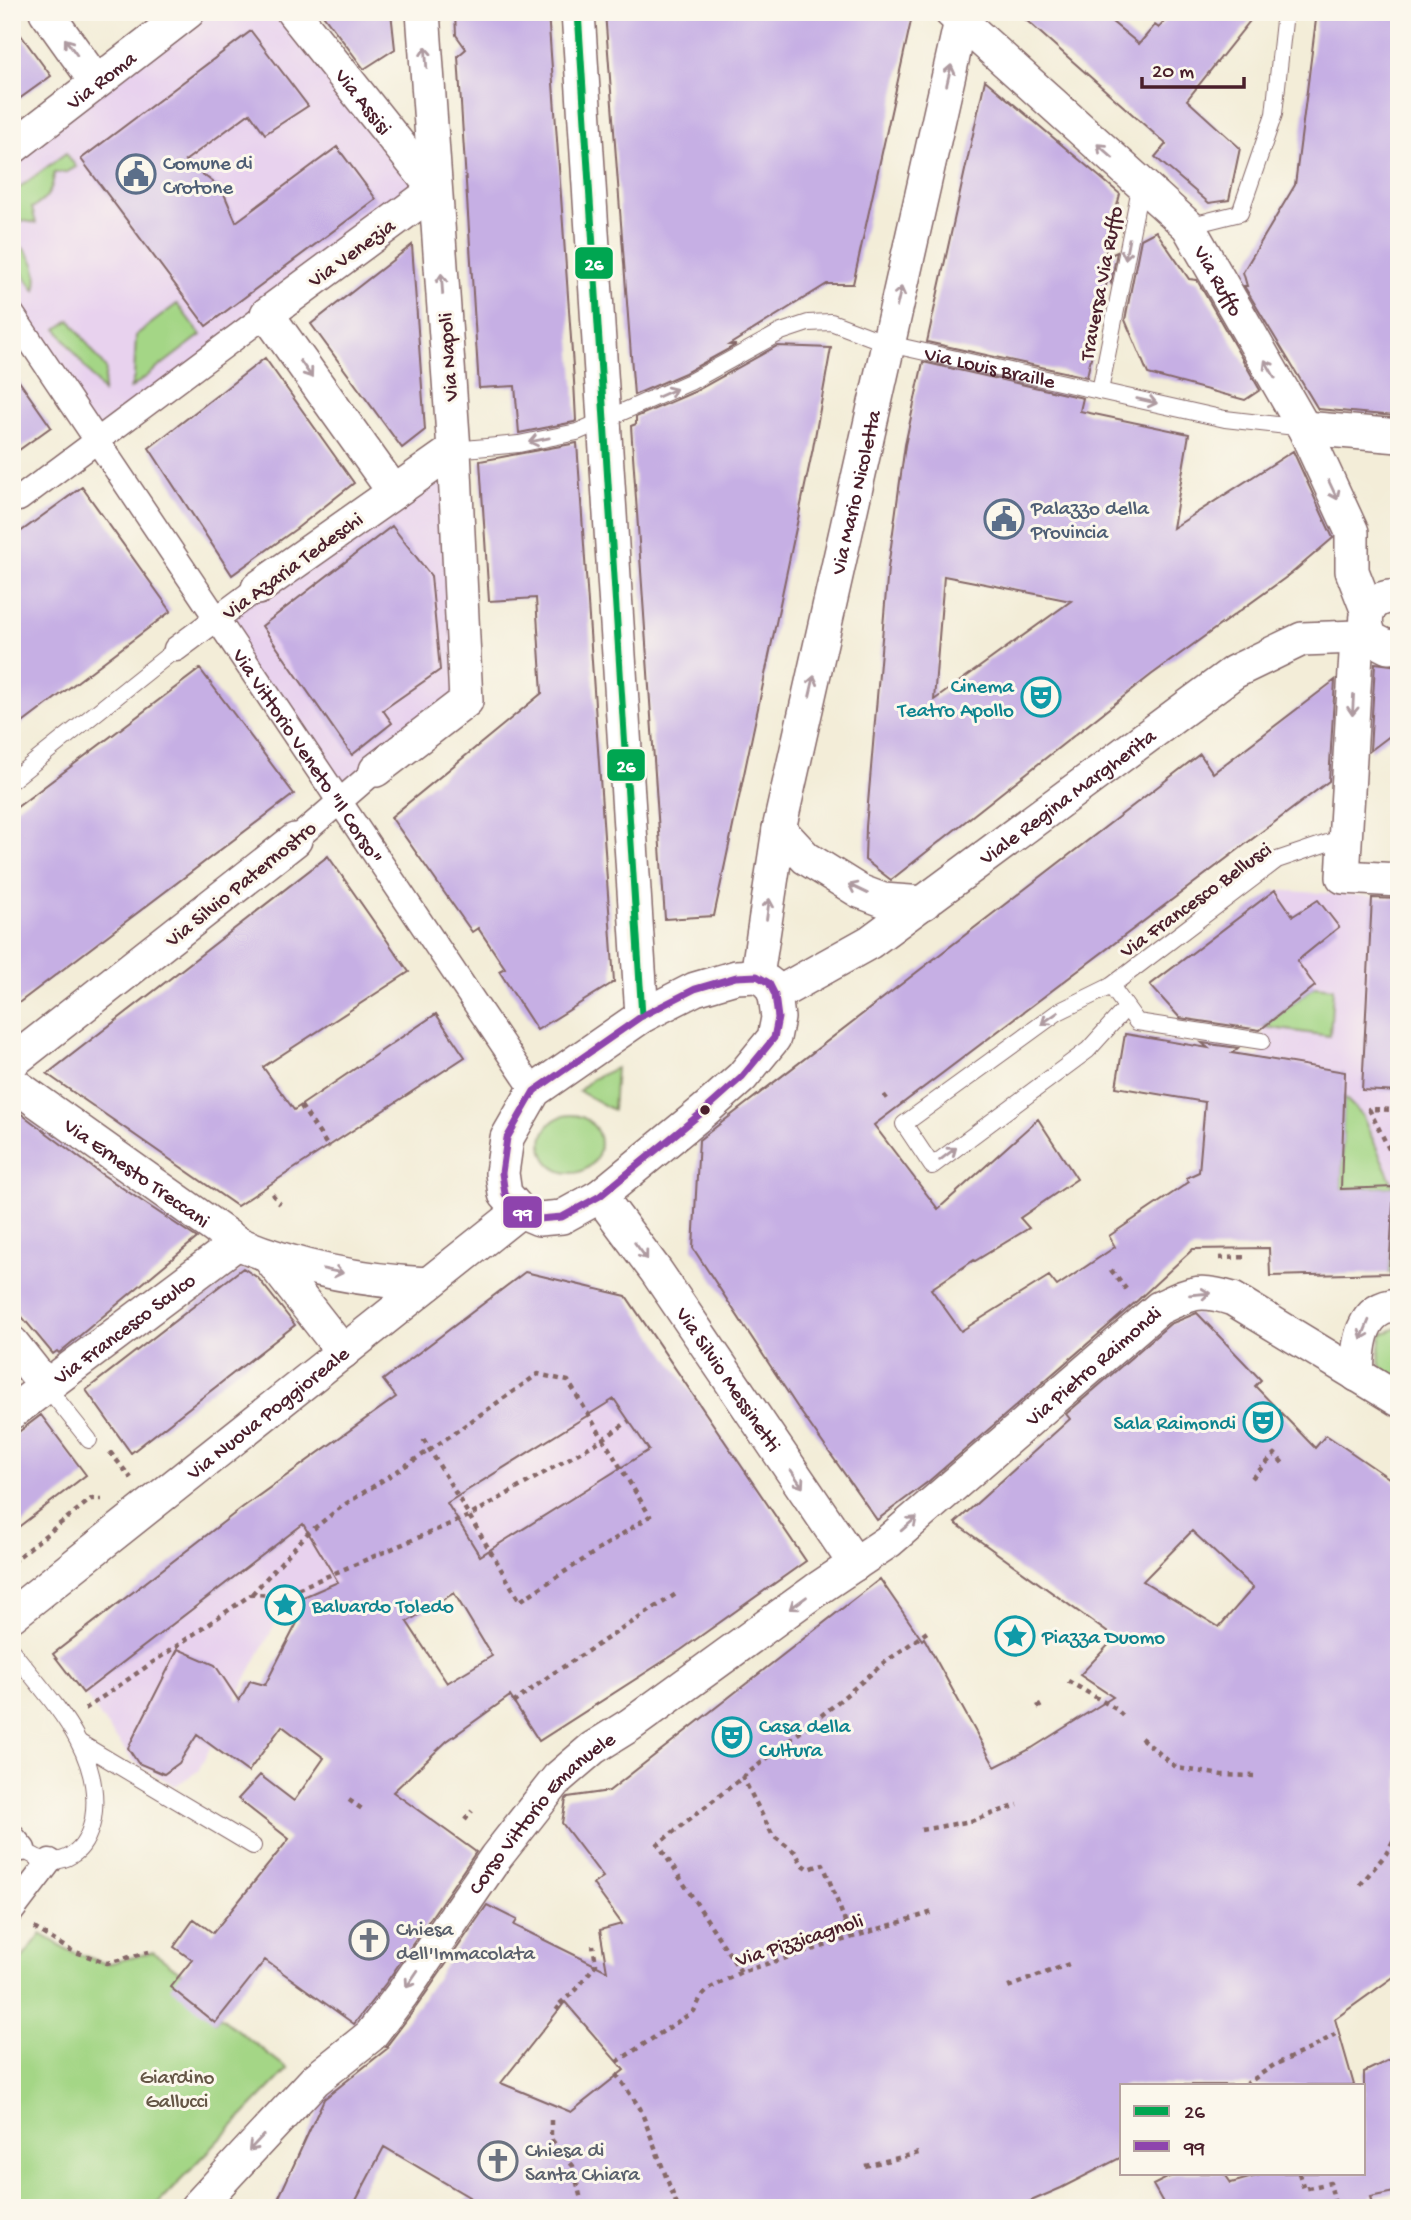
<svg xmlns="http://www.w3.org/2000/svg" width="1411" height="2220" font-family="'Gochi Hand',sans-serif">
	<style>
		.built { fill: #e8d2ee }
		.green { fill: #a4d686; stroke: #777a58; stroke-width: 2 }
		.building { fill: #c6afe4; fill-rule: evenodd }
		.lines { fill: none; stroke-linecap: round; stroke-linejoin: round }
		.service-casing { stroke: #856768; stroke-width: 18 }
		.pedestrian-casing { stroke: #856768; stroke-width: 27 }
		.minor-casing { stroke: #856768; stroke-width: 36 }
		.path { stroke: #856768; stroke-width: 4.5; stroke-dasharray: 5 5; stroke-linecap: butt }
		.service { stroke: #fff; stroke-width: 16 }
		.pedestrian { stroke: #fff; stroke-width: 24 }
		.minor { stroke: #fff; stroke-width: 33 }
		.bus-1-casing { stroke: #fbf7ec; stroke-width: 12 }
		.bus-2-casing { stroke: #fbf7ec; stroke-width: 12 }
		.bus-1 { stroke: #00a651; stroke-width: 7 }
		.bus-2 { stroke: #8e44ad; stroke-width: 7 }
		.oneway { stroke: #ae9aa0 }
		.bus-dot { fill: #4a1f2b; stroke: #fbf7ec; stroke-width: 2.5 }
		.labels { text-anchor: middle; stroke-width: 6; stroke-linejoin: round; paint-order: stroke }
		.street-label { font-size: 21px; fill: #4a1f2b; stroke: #fbf7ec }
		.service-label { font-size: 21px; fill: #4e5e75; stroke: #fbf7ec; text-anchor: start }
		.culture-label { font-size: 21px; fill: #0d838f; stroke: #fbf7ec; text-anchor: start }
		.worship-label { font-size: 21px; fill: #5b616d; stroke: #fbf7ec; text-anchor: start }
		.park-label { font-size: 21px; fill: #655646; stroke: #fbf7ec }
		.line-badge { stroke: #fbf7ec; stroke-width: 2.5 }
		.badge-label { font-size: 19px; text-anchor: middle; font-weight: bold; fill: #fff }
	</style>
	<rect width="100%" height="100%" fill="#fbf7ec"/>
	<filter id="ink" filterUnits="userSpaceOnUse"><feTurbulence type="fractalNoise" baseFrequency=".0143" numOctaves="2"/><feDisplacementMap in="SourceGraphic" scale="14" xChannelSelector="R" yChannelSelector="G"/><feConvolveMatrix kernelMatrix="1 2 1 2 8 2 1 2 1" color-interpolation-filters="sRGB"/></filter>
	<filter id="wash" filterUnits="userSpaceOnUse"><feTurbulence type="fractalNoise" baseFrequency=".00686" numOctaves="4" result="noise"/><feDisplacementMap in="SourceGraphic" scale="28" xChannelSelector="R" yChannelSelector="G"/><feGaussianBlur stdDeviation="1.57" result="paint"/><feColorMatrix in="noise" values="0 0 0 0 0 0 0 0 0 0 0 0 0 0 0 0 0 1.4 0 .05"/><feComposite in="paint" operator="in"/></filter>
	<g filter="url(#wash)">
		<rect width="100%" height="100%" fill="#f3edd8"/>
		<path class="built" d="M188 12H293L435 190 97 440 12 314V148Z
			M454 450 466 701 339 802 216 620Z
			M1275 890 1399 898V1273H1389L1394 1187 1341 1189 1344 1097 1342 1071 1259 1057 1264 1027 1175 1013 1150 985Z
			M595 1371 691 1512 521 1624 463 1529 285 1605 198 1771 175 1786 132 1760 83 1693 421 1435Z"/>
		<path class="green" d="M66 153 76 167 67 172 54 173C53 190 47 200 32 208L36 223 12 219V193Z
			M12 239C31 252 41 268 35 291L12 258Z
			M177 304 201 335 130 389 134 377 136 335Z
			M70 320 106 369 103 392 57 329Z
			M1315 986 1333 988 1330 1036 1264 1027Z
			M616 1068 613 1110 579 1091 592 1079Z
			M1344 1097 1362 1115 1394 1187H1399V1273H1389L1394 1187 1341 1189Z
			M542 1144a29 29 0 1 1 58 0a29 29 0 1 1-58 0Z
			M1399 1327V1382C1375 1370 1378 1358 1382 1334Z
			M41 1934 70 1951 107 1964 153 1952 181 1973 215 2022 220 2017 288 2069 154 2208H12V1972Z"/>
		<g id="blocks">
			<path class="building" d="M321 12H391L395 49 364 69Z
				M455 12H548L574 381 576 421 574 422 519 433 515 386 479 388 458 56 466 49 456 35Z
				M605 12H913L853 284H827L729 345H736L685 373 634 395Z
				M1017 12H1100L1139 44 1155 25 1159 28 1172 12H1257L1187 100 1240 148 1229 200 1209 203 1155 157 1166 144Z
				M1317 12H1399V377L1395 416 1318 409 1244 286H1247L1243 272 1295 185Z
				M12 23 51 76 12 104Z
				M251 31 308 106 265 134 250 113 185 161 222 189 236 222 337 147 376 199 206 326 81 159Z
				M985 80 1120 194 1104 258 1117 252 1111 283 1108 276 1087 377 927 342Z
				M1156 231 1189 279 1197 280 1260 390 1245 400 1148 374 1125 320 1141 239Z
				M412 245 425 430 402 448 311 324Z
				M777 346 831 348 813 448 714 916 665 919 631 426 636 424V417L694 392Z
				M265 358 354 483 296 529 232 575 149 448Z
				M923 362 1083 398 1080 411 1189 434 1173 528 1293 451 1333 538 1292 573 1151 675 891 880 865 860 866 827 888 568 905 445ZM944 576 1011 589 1071 601 934 700Z
				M12 371 51 427 12 455Z
				M577 443 614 982 537 1030 499 971 505 968 478 928 472 932 391 817 542 693 536 598 489 601 480 461Z
				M82 487 171 611 12 731V538Z
				M392 526 431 576 440 670 383 710 392 723 352 755 262 626Z
				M1375 663 1399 666V729L1370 751Z
				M200 669 294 794 12 1008V811Z
				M1335 680 1329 781 874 1125 938 1209 1038 1119 1077 1179 1020 1218 1029 1228 975 1261 974 1260 931 1289 961 1331 1049 1276 1057 1286 1115 1247 1109 1236 1189 1182 1186 1178 1199 1172 1205 1102 1116 1087 1125 1034 1208 1048 1202 1043 1238 1048 1232 1053 1345 1072 1341 1189 1394 1187 1389 1273 1270 1276 1269 1248 1193 1249 1138 1300 929 1481 877 1520 798 1408 693 1248 699 1140 1200 754 1213 773Z
				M328 856 409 972 263 1067 294 1110 436 1014 465 1057 237 1206 47 1074Z
				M1275 890 1293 916 1318 900 1339 927 1297 961 1315 986 1260 1030 1180 1018 1150 985Z
				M1372 898 1399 899V1092L1362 1090Z
				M12 1107 100 1173 197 1238 59 1353 57 1351 53 1354 12 1305Z
				M243 1268 258 1278 295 1325 131 1453 86 1390Z
				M525 1272 626 1296 806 1561 681 1650 539 1741 510 1696 447 1741 393 1792 476 1852 386 1983 354 2024 265 1960 215 2023 170 1987 192 1960 174 1947 194 1919 213 1933 289 1839 238 1799 260 1775 294 1801 324 1758 282 1726 248 1772 197 1735 179 1763 164 1774 138 1763 128 1748 178 1649 215 1665 239 1701 250 1681 265 1685 298 1621 285 1605 338 1582 303 1524 83 1693 53 1654 243 1507 396 1397 383 1380ZM614 1399 649 1450 480 1556 447 1503ZM454 1593 492 1656 447 1683 407 1622Z
				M1197 1313 1261 1380 1255 1386 1315 1448 1326 1435 1399 1485V1973L1335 2019 1354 2085H1122V2157L1061 2188 1015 2208H459L469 2197 384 2147 352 2208H274L324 2099 388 2048 386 2047 417 2006 487 1905 517 1920 514 1925 607 1971 600 1930 622 1924 593 1884 603 1877 562 1823 566 1799 568 1797 609 1791 880 1579 922 1640 924 1638 995 1767 1032 1748 1113 1697 1080 1675 1115 1638 955 1523 1070 1419 1066 1414 1170 1324ZM1192 1531 1253 1588 1219 1627 1143 1581ZM565 2002 624 2070 571 2112 501 2083Z
				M41 1415 86 1475 12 1532V1437Z
				M1399 2055V2191L1370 2197 1373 2208H1166L1153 2185 1177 2173H1224L1231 2183 1267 2173H1364V2072Z"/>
		</g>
	</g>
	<g filter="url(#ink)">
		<use href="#blocks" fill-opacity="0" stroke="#856768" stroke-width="2"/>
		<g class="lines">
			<g class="service-casing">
				<g id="service">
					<path d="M1188 226 1240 213 1274 114 1285 12"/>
					<path d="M1100 391 1141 183"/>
					<path id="s1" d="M454 450 519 444 577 432 690 382 781 332 808 323 831 322 889 344 1225 419 1304 428"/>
					<path d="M12 780 176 649"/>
					<path d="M1111 986 1137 1022 1262 1041"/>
					<path d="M1126 1008 1088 1050 932 1166 904 1124 1058 1012 1111 986 1277 860 1345 837"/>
					<path d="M46 1386 89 1440"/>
					<path d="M12 1651C50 1700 104 1752 93 1819 90 1833 84 1848 72 1855 55 1866 37 1860 23 1849"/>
					<path d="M82 1744 253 1846"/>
				</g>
			</g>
			<g class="pedestrian-casing">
				<g id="pedestrian">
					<path id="s2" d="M12 314 534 1091"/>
					<path d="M19 499 267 314"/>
					<path d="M176 649 258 588"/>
					<path d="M295 840 376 770"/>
					<path d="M12 1836 23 1849"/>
					<path d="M12 1911 50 1861"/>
				</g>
			</g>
			<g class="minor-casing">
				<g id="minor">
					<path d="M46 12 96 82"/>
					<path id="s3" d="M293 12 435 190 267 314 394 492"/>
					<path d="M578 12 642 1016"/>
					<path id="s4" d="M951 12 1188 226 1304 428 1352 532V571L1368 612"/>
					<path id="s5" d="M12 148 188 12"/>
					<path d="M1304 428 1399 436"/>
					<path d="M258 588 454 450"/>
					<path d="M1399 597C1372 594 1358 615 1372 639L1388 647 1399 646"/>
					<path d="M1357 637 1343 877 1399 880"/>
					<path d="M376 770 466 701 454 450 423 12"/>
					<path d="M779 829 806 858 859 891 883 900 924 903"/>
					<path id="s6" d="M757 976 779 829 963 12"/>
					<path d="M757 976 769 983 775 995 778 1018 774 1038 742 1077 705 1110 600 1196 562 1217 539 1219 520 1211 505 1194 502 1173 507 1138 534 1091 642 1016 695 989 736 977Z"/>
					<path id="s7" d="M775 995 870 942 1234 672 1302 639 1357 637 1372 639"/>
					<path d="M12 1062 295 840"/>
					<path id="s8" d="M12 1083 237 1243C297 1268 364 1281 428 1284"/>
					<path id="s9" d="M600 1196 656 1271 855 1564"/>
					<path d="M267 1255 343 1352"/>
					<path d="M12 1343 46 1386"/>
					<path d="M1357 1375C1358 1344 1360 1307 1399 1305"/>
					<path id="s10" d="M12 1412 237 1243"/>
					<path id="s11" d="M12 1615 520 1211"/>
					<path id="s12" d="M196 2208 315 2080 370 2036 402 1994 496 1857 558 1778 593 1748 630 1725 816 1590 889 1541 1159 1308C1192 1293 1198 1288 1233 1299L1399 1400"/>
				</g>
			</g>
			<path class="path" d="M884 1095 890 1103
				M301 1106 329 1148
				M1399 1110 1369 1109 1399 1169
				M272 1194 280 1204
				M1219 1258 1249 1257
				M1111 1270 1126 1289
				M110 1452 131 1478
				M1252 1478 1275 1454 1285 1466
				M12 1562 91 1499H102
				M252 1594 307 1534 341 1507 430 1450 538 1374 568 1381 650 1516 520 1601 430 1450 421 1435
				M1068 1681 1116 1709 1123 1716
				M513 1703 552 1674 676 1594
				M1038 1704 1042 1711
				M85 1709 252 1594 283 1595 469 1516 603 1439 629 1421
				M1141 1738 1177 1768 1222 1775 1254 1776
				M742 1776 773 1836 795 1852 802 1864 809 1869 823 1864 851 1937
				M349 1800 365 1811
				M465 1820 472 1811
				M921 1830 971 1821 1018 1805
				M1360 1885 1386 1854 1399 1830
				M34 1928 70 1950 107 1963 153 1951
				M741 1972 658 1844 832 1707 884 1663 927 1632
				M1008 1987 1072 1963
				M560 2010 556 2007 577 1989 596 1964 593 1945
				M1398 2034 1399 2033
				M617 2062 694 2011 701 1997 709 1989 741 1972 933 1912
				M616 2074 640 2108 678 2208
				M1245 2085 1274 2065 1314 2047 1335 2034
				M551 2120V2139L573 2166 582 2204 581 2208
				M865 2166 923 2152
				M1299 2173 1304 2189 1330 2183 1336 2208"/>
			<use href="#service" class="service"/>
			<use href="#pedestrian" class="pedestrian"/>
			<use href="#minor" class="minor"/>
			<g class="bus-1-casing">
				<path id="bus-1" d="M578 12 642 1016"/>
			</g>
			<g class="bus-2-casing">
				<path id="bus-2" d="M757 976 769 983 775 995 778 1018 774 1038 742 1077 705 1110 600 1196 562 1217 539 1219 520 1211 505 1194 502 1173 507 1138 534 1091 642 1016 695 989 736 977Z"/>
			</g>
			<use href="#bus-1" class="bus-1"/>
			<use href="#bus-2" class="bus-2"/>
		</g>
		<defs><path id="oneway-shaft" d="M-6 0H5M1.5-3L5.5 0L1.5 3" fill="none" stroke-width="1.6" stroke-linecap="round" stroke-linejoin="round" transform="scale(1.75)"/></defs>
		<g class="oneway">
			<use href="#oneway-shaft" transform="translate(71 47) rotate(-126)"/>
			<use href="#oneway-shaft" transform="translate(426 57) rotate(-94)"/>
			<use href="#oneway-shaft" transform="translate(949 75) rotate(-77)"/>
			<use href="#oneway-shaft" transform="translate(1105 151) rotate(-138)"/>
			<use href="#oneway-shaft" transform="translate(1127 249) rotate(101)"/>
			<use href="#oneway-shaft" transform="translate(442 284) rotate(-94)"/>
			<use href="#oneway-shaft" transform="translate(899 297) rotate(-77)"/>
			<use href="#oneway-shaft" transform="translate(306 369) rotate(55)"/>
			<use href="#oneway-shaft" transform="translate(1270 369) rotate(-120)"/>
			<use href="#oneway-shaft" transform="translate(667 393) rotate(-24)"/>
			<use href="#oneway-shaft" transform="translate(1147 401) rotate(13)"/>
			<use href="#oneway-shaft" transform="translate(539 440) rotate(168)"/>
			<use href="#oneway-shaft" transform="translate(1333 490) rotate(65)"/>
			<use href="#oneway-shaft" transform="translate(812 686) rotate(-77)"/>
			<use href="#oneway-shaft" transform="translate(1353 705) rotate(93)"/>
			<use href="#oneway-shaft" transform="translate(858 889) rotate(-154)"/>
			<use href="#oneway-shaft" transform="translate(768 909) rotate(-82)"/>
			<use href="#oneway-shaft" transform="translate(1050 1018) rotate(145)"/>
			<use href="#oneway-shaft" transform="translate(948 1154) rotate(-37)"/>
			<use href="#oneway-shaft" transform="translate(641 1251) rotate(53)"/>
			<use href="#oneway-shaft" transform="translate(333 1271) rotate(12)"/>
			<use href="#oneway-shaft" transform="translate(1200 1294) rotate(-5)"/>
			<use href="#oneway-shaft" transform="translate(1365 1330) rotate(112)"/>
			<use href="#oneway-shaft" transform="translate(797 1479) rotate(56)"/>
			<use href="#oneway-shaft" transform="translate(909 1524) rotate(-41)"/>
			<use href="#oneway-shaft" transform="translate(798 1603) rotate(144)"/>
			<use href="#oneway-shaft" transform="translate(412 1979) rotate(124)"/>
			<use href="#oneway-shaft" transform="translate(256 2143) rotate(133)"/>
		</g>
	</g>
	<defs>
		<g id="civic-ring" transform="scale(2.0125)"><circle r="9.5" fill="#fbf7ec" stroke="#5c6f8a" stroke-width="1.5"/><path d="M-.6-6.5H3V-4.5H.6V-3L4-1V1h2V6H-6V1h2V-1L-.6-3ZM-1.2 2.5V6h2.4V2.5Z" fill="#5c6f8a"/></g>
		<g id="theatre-ring" transform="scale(2.0125)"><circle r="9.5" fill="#fbf7ec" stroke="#0f9aa8" stroke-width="1.5"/><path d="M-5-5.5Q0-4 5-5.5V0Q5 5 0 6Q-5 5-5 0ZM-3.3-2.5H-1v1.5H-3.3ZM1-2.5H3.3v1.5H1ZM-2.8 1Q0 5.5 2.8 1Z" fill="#0f9aa8"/></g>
		<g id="sight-ring" transform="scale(2.0125)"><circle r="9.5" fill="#fbf7ec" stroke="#0f9aa8" stroke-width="1.5"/><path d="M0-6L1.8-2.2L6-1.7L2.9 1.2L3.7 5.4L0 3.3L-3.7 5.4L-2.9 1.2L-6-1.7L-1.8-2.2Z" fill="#0f9aa8"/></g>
		<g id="church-ring" transform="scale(2.0125)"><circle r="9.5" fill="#fbf7ec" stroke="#6b7280" stroke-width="1.5"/><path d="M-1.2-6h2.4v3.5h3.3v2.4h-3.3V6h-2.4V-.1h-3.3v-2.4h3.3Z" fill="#6b7280"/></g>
	</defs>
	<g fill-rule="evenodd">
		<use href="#civic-ring" x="136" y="174"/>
		<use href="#civic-ring" x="1004" y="519"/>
		<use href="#theatre-ring" x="1041" y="697"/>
		<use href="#theatre-ring" x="1263" y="1422"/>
		<use href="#sight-ring" x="285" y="1605"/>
		<use href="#sight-ring" x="1015" y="1636"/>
		<use href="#theatre-ring" x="732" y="1737"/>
		<use href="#church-ring" x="369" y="1940"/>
		<use href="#church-ring" x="498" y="2161"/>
	</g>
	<circle class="bus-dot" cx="705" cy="1110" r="6"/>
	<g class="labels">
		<g class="street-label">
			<text dy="7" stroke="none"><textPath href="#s5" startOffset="112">Via Roma</textPath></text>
			<text dy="7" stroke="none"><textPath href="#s3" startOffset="114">Via Assisi</textPath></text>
			<text transform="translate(351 252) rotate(-36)" y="7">Via Venezia</text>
			<text dy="7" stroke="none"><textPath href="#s4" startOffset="382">Via Ruffo</textPath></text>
			<text transform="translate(1100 283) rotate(-79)" y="7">Traversa Via Ruffo</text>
			<text transform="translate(447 357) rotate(-94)" y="7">Via Napoli</text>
			<text dy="7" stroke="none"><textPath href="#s1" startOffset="569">Via Louis Braille</textPath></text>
			<text dy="7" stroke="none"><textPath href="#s6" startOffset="494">Via Mario Nicoletta</textPath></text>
			<text transform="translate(292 565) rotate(-36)" y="7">Via Azaria Tedeschi</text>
			<text dy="7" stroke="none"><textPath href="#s2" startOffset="532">Via Vittorio Veneto "Il Corso"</textPath></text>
			<text dy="7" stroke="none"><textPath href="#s7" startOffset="354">Viale Regina Margherita</textPath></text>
			<text transform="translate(240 883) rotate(-39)" y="7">Via Silvio Paternostro</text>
			<text transform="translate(1195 899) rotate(-36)" y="7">Via Francesco Bellusci</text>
			<text dy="7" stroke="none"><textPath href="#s8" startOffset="154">Via Ernesto Treccani</textPath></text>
			<text dy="7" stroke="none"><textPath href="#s10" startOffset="140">Via Francesco Sculco</textPath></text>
			<text dy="7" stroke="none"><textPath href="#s12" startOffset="1241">Via Pietro Raimondi</textPath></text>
			<text dy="7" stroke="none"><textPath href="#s9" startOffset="224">Via Silvio Messinetti</textPath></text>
			<text dy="7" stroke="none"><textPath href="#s11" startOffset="326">Via Nuova Poggioreale</textPath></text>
			<text dy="7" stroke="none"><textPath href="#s12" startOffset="528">Corso Vittorio Emanuele</textPath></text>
			<text transform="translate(799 1939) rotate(-18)" y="7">Via Pizzicagnoli</text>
		</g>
		<g class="service-label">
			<text x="163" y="169">Comune di<tspan x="163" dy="24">Crotone</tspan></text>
			<text x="1031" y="514">Palazzo della<tspan x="1031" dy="24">Provincia</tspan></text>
		</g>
		<g class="culture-label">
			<text x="1014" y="692" text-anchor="end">Cinema<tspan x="1014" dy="24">Teatro Apollo</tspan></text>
			<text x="1236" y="1429" text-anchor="end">Sala Raimondi</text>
			<text x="312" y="1612">Baluardo Toledo</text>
			<text x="1042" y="1643">Piazza Duomo</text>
			<text x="759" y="1732">Casa della<tspan x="759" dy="24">Cultura</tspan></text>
		</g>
		<g class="worship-label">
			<text x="396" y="1935">Chiesa<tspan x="396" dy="24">dell'Immacolata</tspan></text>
			<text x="525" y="2156">Chiesa di<tspan x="525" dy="24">Santa Chiara</tspan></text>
		</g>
		<g class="park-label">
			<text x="177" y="2083">Giardino<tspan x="177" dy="24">Gallucci</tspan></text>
		</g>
	</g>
	<g class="line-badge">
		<rect x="574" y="246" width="40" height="34" rx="7" fill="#00a651"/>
		<rect x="606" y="748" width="40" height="34" rx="7" fill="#00a651"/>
		<rect x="502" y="1195" width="41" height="34" rx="7" fill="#8e44ad"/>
	</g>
	<g class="badge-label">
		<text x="594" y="270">26</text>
		<text x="626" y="772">26</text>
		<text x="523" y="1219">99</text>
	</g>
	<rect width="1411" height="2220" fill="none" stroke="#fbf7ec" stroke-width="42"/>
	<rect x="1120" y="2084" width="245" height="91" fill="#fbf7ec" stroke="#b4a19f" stroke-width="2"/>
	<rect x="1134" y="2106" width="35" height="10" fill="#00a651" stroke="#b4a19f" stroke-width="2"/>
	<text x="1184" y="2118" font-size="21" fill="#4a1f2b">26</text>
	<rect x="1134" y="2141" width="35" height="10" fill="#8e44ad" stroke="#b4a19f" stroke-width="2"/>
	<text x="1184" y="2154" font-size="21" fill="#4a1f2b">99</text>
	<path d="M1142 77v10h102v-10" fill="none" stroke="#4a1f2b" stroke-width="3.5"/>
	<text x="1152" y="77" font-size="21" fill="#4a1f2b" stroke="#fbf7ec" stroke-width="5" paint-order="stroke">20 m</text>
</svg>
